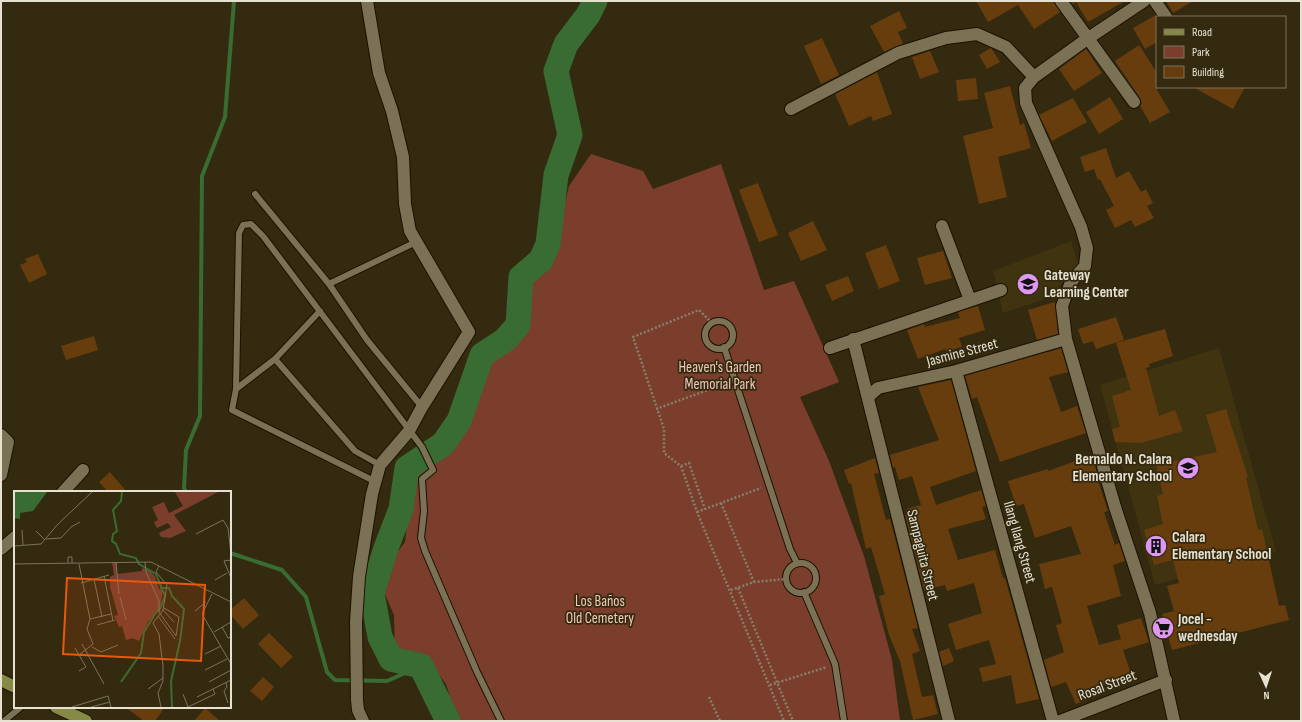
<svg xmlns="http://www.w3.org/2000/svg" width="1302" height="722" font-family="'Sofia Sans Condensed',sans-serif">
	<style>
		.built { fill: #3f3310 }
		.green { fill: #7b3e2d }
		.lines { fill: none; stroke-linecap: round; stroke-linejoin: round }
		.stream { stroke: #386c32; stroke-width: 4 }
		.river { stroke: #386c32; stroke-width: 25 }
		.building { fill: #683d0e }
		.service-casing { stroke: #1c1200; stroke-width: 8 }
		.minor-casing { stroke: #1c1200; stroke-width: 14 }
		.primary-casing { stroke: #1c1200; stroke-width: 14 }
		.path { stroke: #877f6a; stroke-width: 2.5; stroke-dasharray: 2 2; stroke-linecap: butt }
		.service { stroke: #7b7155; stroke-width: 6 }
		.minor { stroke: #7b7155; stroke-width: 12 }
		.primary { stroke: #878a44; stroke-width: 12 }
		.labels { text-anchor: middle; stroke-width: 3.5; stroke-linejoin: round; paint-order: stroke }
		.poi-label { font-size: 15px; font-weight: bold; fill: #e7e1d2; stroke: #342a10; text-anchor: start }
		.street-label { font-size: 15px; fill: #e7e1d2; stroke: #342a10 }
		.park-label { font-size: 15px; fill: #f5c9bc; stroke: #342a10 }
		.inset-river { fill: none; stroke: #386c32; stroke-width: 2 }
		.inset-road { fill: none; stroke: #7c735e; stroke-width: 1 }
		.view { fill: #e8590c; fill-opacity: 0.15; stroke: #e8590c; stroke-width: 2 }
		.inset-edge { fill: none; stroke: #e7e1d2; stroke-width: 2 }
	</style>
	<rect width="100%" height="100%" fill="#342a10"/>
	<path class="built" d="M1071 241 1078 263 1051 297 1003 313 993 271Z
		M1219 348 1276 551 1155 585 1100 385Z"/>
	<path class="green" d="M591 154 643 171 653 189 721 164 764 290 794 281 839 382 800 397 829 461 864 556 892 660 900 721H457L446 684 430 663 395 652 394 615 385 594 384 570 405 542 413 473 457 440 486 359 516 342 528 280 554 249 569 186Z"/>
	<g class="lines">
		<path class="stream" d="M186 492 184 488 186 450 200 416 202 176 225 117 234 1
			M230 553 282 570 306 597 327 672 335 680 387 681 421 666"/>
		<path class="river" d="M448 721 421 666 391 659 380 637 372 593 386 548 401 509 407 468 443 444 459 421 482 355 505 340 518 325 521 277 541 260 548 244 556 175 570 135 556 71 566 44 588 15 595 1"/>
	</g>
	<path class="building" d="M976 1H1054L1060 12 1034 29 1018 5 988 22Z
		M1070 1H1125L1088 22 1076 2 1073 4Z
		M1166 1H1193L1173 13Z
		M899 11 907 28 898 32 903 44 884 52 870 26Z
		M1156 15 1157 42 1145 49 1133 28Z
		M822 38 839 75 821 84 804 46Z
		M1139 45 1157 73V90L1170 112 1150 123 1140 106 1142 104 1140 98 1115 61Z
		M991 48 1000 62 987 69 979 55Z
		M1086 49 1102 73 1074 91 1059 69Z
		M930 51 939 72 920 79 912 57Z
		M877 72 892 114 873 121 871 116 849 126 835 94Z
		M976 78 978 99 958 101 956 80Z
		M1010 86 1020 125 1024 123 1031 148 998 157 1007 197 979 204 963 136 993 128 984 93Z
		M1193 87H1245L1233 109Z
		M1110 97 1123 119 1099 134 1086 112Z
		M1073 98 1087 122 1052 141 1039 115Z
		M1106 148 1116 178 1129 171 1141 192 1146 189 1153 203 1147 206 1154 218 1135 227 1131 220 1115 228 1106 210 1114 206 1100 179 1098 180 1094 169 1085 172 1080 157Z
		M758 183 778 235 759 242 739 190Z
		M813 221 827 250 801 261 788 233Z
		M886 245 900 281 879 289 865 253Z
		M943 251 952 278 925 285 917 258Z
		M38 254 47 274 29 283 20 265 27 262 25 259Z
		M848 276 854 291 832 301 825 285Z
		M1055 302 1058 334 1037 340 1028 310Z
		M978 306 985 330 959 338 962 347 946 351 945 349 918 359 907 330 924 324 925 327 960 318 958 312Z
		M1116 317 1124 340 1096 349 1093 341 1083 344 1078 329Z
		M1165 329 1173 356 1149 364 1150 367 1146 368 1159 416 1175 410 1183 431 1141 443 1115 442 1112 429 1120 427 1112 396 1131 390 1116 343Z
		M94 336 98 350 66 360 61 346Z
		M1061 348 1068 372 1049 377 1061 412 1077 406 1086 433 1000 462 977 397 972 399 965 376Z
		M951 380 976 471 930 487 936 505 981 490 986 506 982 507 986 519 948 529 958 560 995 550 1003 578H1005L1039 699 1016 704 1011 675 983 682 979 668 996 664 989 640 956 650 948 624 982 613 974 583 947 591 945 585 924 590 905 515 908 514 907 509 921 505 912 476 899 480 895 467 893 468 890 455 939 440 918 387Z
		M1226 409 1248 477H1246L1258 530 1262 529 1279 606 1285 605 1289 620 1172 650 1162 614 1174 611 1167 586 1179 583 1173 560 1154 565 1144 530 1163 524 1157 496 1163 494 1156 465 1217 452 1206 415Z
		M1092 455 1099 480 1098 481 1108 511 1104 512 1115 545 1119 543 1125 561 1113 565 1121 596 1087 606 1099 645 1121 639 1117 625 1141 618 1149 642 1123 650 1132 677 1099 687 1102 693 1076 704 1066 682 1051 687 1044 660 1064 652 1056 625 1062 623 1052 587 1045 589 1039 564 1081 554 1071 526 1035 538 1024 504 1016 506 1008 481 1048 469V471Z
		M875 458 879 473 874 474 886 520 890 519 918 628 912 629 920 651 912 654 922 697 933 695 938 714 913 720 900 661 889 635 879 596 885 594 871 547 866 549 851 483 849 484 844 470Z
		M110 472 127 492H108L99 482Z
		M244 598 259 615 243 629 230 614V610Z
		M269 633 293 657 281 668 258 644Z
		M949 648 954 661 943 666 939 652Z
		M263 677 274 687 262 701 250 691Z
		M125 707H165L155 721H144Z
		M205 708 220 721H194Z"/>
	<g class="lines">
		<g class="service-casing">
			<path id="service" d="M255 194 329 284 367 340 422 407
				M329 284 416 242
				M705 335a14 14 0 1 1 28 0a14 14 0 1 1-28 0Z
				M724 347 790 549 797 563
				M275 359 355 451 380 465
				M236 389 275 359 320 311
				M376 482 232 410 236 389 239 233 243 225 251 224 263 236 422 447 433 470 422 479 424 511 421 538 425 551 477 672 501 721
				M786 578a15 15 0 1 1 30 0a15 15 0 1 1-30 0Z
				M804 592 835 664 844 721
				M4 721 21 707"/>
		</g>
		<g class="minor-casing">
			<path id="minor" d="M1061 1 1134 102
				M1144 1 1087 39 1034 77 1025 88 1026 103 1081 227 1087 248 1085 266 1071 282 1062 306 1066 339 1115 507 1150 613 1174 721
				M1155 1 1166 17
				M791 109 898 53 946 38 977 34 1006 47 1034 77
				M942 226 970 300
				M853 339 949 721
				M830 348 1001 290
				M956 371 1053 721
				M868 397 878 388 956 371 1066 339
				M1 435 8 442 1 475
				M63 492 83 470
				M1 549 15 537
				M363 721 358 710 357 700 356 622 359 577 372 494 380 465 409 431 422 407 469 332 410 231 405 204 403 157 392 111 379 73 367 1
				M1060 721 1166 680"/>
		</g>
		<g class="primary-casing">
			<path id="primary" d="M1 680 15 687
				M56 707 86 721"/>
		</g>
		<path class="path" d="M712 323 699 310 633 337 664 429V453L681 466 697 512 784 721
			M656 409 727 383
			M681 466 689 463 705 509
			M721 503 754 582
			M697 512 761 488
			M738 588 793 721
			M731 590 754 582 786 579
			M770 685 827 667
			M709 697 720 721"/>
		<use href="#service" class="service"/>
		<use href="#minor" class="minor"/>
		<use href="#primary" class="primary"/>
	</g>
	<defs>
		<g id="school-disc" transform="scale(1.15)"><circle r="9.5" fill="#de98f2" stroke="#342a10"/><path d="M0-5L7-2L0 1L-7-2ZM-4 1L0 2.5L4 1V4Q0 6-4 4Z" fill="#111"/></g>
		<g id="building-disc" transform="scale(1.15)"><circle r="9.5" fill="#de98f2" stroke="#342a10"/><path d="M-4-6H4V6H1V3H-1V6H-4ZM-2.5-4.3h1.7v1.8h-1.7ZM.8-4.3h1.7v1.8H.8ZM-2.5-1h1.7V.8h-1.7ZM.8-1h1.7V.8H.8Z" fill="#111"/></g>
		<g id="supermarket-disc" transform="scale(1.15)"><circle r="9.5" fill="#de98f2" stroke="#342a10"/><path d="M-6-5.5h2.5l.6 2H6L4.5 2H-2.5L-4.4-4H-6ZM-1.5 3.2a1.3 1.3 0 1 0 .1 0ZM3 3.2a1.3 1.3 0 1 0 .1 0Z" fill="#111"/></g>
	</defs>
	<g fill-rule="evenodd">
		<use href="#school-disc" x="1028" y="284"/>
		<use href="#school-disc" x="1188" y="468"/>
		<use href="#building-disc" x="1156" y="546"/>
		<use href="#supermarket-disc" x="1163" y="628"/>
	</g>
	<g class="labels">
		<g class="poi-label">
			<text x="1044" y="280">Gateway<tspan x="1044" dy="17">Learning Center</tspan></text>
			<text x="1172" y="464" text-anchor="end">Bernaldo N. Calara<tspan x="1172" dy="17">Elementary School</tspan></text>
			<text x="1172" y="542">Calara<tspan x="1172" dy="17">Elementary School</tspan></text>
			<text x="1178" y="624">Jocel -<tspan x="1178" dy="17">wednesday</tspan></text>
		</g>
		<g class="street-label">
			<text transform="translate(962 352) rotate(-15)" y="5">Jasmine Street</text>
			<text transform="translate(1020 542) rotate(74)" y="5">Ilang Ilang Street</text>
			<text transform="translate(923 555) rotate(76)" y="5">Sampaguita Street</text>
			<text transform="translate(1107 685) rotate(-21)" y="5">Rosal Street</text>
		</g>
		<g class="park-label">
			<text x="720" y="372">Heaven's Garden<tspan x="720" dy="17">Memorial Park</tspan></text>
			<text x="600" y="606">Los Baños<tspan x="600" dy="17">Old Cemetery</tspan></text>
		</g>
	</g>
	<g transform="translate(14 491)">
		<rect width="217" height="217" fill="#342a10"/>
		<path d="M161 1H204L160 24 172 40 156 47 147 46 145 42 157 36 154 32 143 37 140 31 144 29 138 16 150 11 155 22 169 15ZM98 71H103V83L128 80V77L135 79 141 85 145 98 149 99 146 118 134 131 125 150 119 147 112 149 108 135 105 136 100 125 104 124 96 96V86L100 84Z" fill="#7b3e2d"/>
		<path d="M0 1H33L19 20 6 22V28L0 27Z" fill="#386c32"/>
		<path class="inset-river" d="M146 97H155L158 105 170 118 166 150 157 190 158 216M107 191 127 162 130 141 141 123 146 118 151 105 142 83 125 73 122 67 106 63 102 53 98 50 99 43 103 40 99 19 107 10 108 1"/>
		<path class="inset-road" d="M8 39 9 54M22 40 31 49M182 43 209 29 214 37 217 63M32 48 47 47 57 36 66 31M0 55 27 53 44 33 78 1M217 69 210 70 217 87M102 71 105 103M131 71 132 81 145 110V121L162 145 165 126 150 117M54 72V66H58V72M0 73 137 71 217 111M65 73 76 128 73 138 79 153 65 164M145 75 142 81 153 94 149 119 139 132 145 143 149 175V190L144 202 147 216M90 85 99 130M80 88 88 126M201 89 213 82M67 92 95 84M198 103 188 123 217 173M106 106 112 129M149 119 160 131M181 120 192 111M144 125 161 148M76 128 97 123M83 134 101 129M208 136 214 147 217 146M200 141 217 131M68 153 90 193M78 156 87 161 104 154M61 157 72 176 65 180M191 163 207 155M191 179 213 168M195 191 217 179M212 192 213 196 210 200 214 212M134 198 149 187M169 203 174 216M183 206 217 189M58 216 94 205 97 216M77 216 96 211M174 216 201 203 199 198"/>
		<path class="view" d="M53 87 191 94 187 170 49 163Z"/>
		<rect width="217" height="217" class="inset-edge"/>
	</g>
	<rect width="1302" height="722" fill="none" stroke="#e7e1d2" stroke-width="4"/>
	<rect x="1156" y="16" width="130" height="72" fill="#342a10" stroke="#7c735e"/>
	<rect x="1164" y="29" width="20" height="6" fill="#878a44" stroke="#7c735e"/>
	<text x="1192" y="36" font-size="12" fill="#e7e1d2">Road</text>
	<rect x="1164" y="46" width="20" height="12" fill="#7b3e2d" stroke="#7c735e"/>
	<text x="1192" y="56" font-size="12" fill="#e7e1d2">Park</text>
	<rect x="1164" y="66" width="20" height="12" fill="#683d0e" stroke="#7c735e"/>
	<text x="1192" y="76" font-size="12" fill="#e7e1d2">Building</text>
	<g transform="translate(1266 686) rotate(177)" stroke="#342a10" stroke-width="3" paint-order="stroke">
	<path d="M0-3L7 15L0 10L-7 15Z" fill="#e7e1d2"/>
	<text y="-6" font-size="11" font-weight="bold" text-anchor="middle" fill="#e7e1d2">N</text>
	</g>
</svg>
